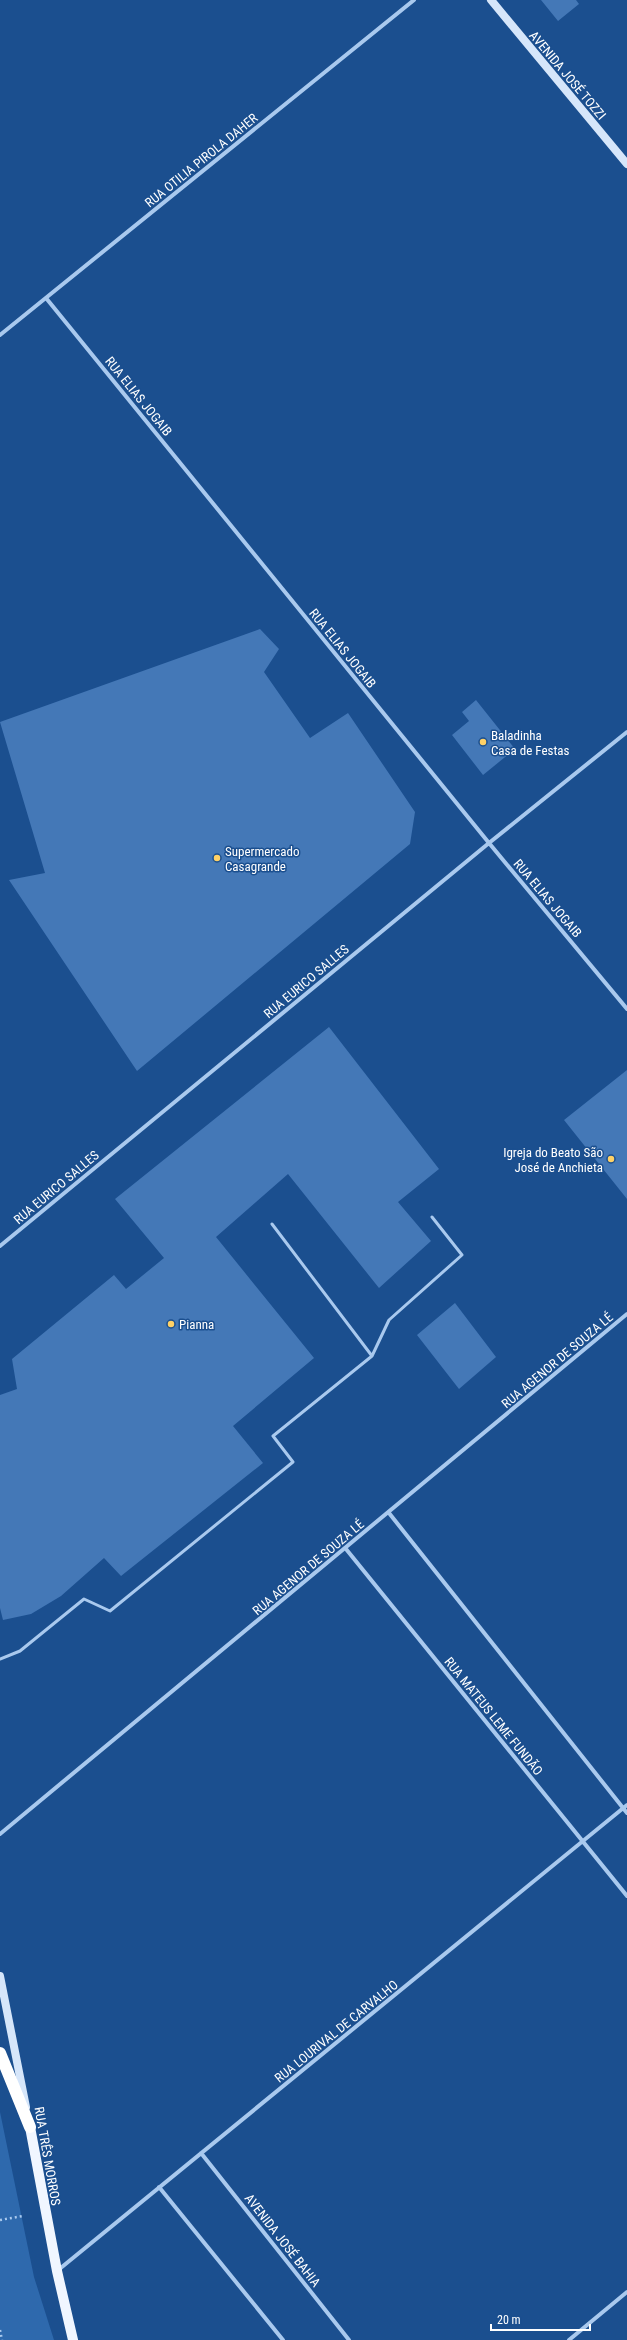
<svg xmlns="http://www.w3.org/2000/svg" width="627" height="2340" font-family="'Roboto Condensed',sans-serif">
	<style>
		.green { fill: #2e69ad }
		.building { fill: #4478b7 }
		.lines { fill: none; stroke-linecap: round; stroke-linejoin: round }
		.path { stroke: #a9c9ee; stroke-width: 2.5; stroke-dasharray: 2 3; stroke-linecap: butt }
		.lane { stroke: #a9c9ee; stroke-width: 3 }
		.street { stroke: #a9c9ee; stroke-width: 4 }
		.secondary { stroke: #d6e6fa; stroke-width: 8 }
		.primary { stroke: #f0f6ff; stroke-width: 10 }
		.highway { stroke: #fff; stroke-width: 12 }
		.poi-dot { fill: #ffd166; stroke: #1b4f8f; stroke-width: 1.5 }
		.labels { text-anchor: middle; stroke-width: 3; stroke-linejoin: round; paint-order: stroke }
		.street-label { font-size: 13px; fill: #fff; stroke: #1b4f8f }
		.poi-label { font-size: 13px; fill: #fff; stroke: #1b4f8f; text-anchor: start }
	</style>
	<rect width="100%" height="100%" fill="#1b4f8f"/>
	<path class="green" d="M0 2112 34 2277 54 2340H0Z"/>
	<path class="building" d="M541 0H576L579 4 558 21Z
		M260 629 279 649 264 672 310 738 348 713 415 812 410 844 137 1071 9 880 45 873 0 722Z
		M476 700 515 749 483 775 452 735 469 721 462 712Z
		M329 1027 439 1169 398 1202 431 1241 379 1288 288 1174 216 1237 314 1358 233 1426 263 1463 121 1576 104 1558 61 1596 31 1614 3 1620 0 1608V1395L17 1389 12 1359 114 1275 126 1289 164 1258 115 1199Z
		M627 1070V1199L564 1120Z
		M455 1303 496 1357 459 1389 417 1335Z"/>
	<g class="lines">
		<path class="path" d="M0 2220 23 2216
			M0 2330 2 2340"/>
		<path class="lane" d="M272 1224 372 1356
			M0 1659 20 1651 84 1599 110 1611 293 1462 273 1436 372 1356 389 1320 462 1255 432 1217"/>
		<path class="street" d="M46 298 489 843 627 1009
			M0 335 414 0
			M0 1246 489 843 627 732
			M389 1513 627 1813
			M346 1549 627 1896
			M0 1834 627 1314
			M201 2153 349 2340
			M159 2187 283 2340
			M57 2271 627 1805
			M569 2340 627 2292"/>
		<path class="secondary" d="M491 0 627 164
			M0 1976 26 2107"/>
		<path class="primary" d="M30 2127 57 2271 73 2340"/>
		<path class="highway" d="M0 2053 30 2127"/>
	</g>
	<g class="poi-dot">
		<circle cx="483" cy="742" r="4"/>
		<circle cx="217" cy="858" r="4"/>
		<circle cx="611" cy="1159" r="4"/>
		<circle cx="171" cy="1324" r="4"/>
	</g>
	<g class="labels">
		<g class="street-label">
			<text transform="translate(568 75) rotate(50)" y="5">AVENIDA JOSÉ TOZZI</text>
			<text transform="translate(201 160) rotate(-39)" y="5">RUA OTILIA PIROLA DAHER</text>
			<text transform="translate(139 396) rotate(51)" y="5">RUA ELIAS JOGAIB</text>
			<text transform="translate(343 648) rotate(51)" y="5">RUA ELIAS JOGAIB</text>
			<text transform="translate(548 898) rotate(50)" y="5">RUA ELIAS JOGAIB</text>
			<text transform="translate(306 981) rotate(-40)" y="5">RUA EURICO SALLES</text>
			<text transform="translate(56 1187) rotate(-40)" y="5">RUA EURICO SALLES</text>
			<text transform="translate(557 1360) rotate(-40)" y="5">RUA AGENOR DE SOUZA LÉ</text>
			<text transform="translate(308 1567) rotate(-40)" y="5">RUA AGENOR DE SOUZA LÉ</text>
			<text transform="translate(494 1716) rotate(51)" y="5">RUA MATEUS LEME FUNDÃO</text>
			<text transform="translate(336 2031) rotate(-39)" y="5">RUA LOURIVAL DE CARVALHO</text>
			<text transform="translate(48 2156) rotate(80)" y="5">RUA TRÊS MORROS</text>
			<text transform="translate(283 2240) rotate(52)" y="5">AVENIDA JOSÉ BAHIA</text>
		</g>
		<g class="poi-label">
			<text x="491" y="740">Baladinha<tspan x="491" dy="15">Casa de Festas</tspan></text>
			<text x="225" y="856">Supermercado<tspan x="225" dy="15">Casagrande</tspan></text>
			<text x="603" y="1157" text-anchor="end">Igreja do Beato São<tspan x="603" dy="15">José de Anchieta</tspan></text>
			<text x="179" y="1329">Pianna</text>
		</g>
	</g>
	<path d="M491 2324v6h99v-6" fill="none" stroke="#ffffff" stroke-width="2"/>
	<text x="497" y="2324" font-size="12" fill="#ffffff" stroke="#1b4f8f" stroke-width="3" paint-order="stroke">20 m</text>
</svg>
